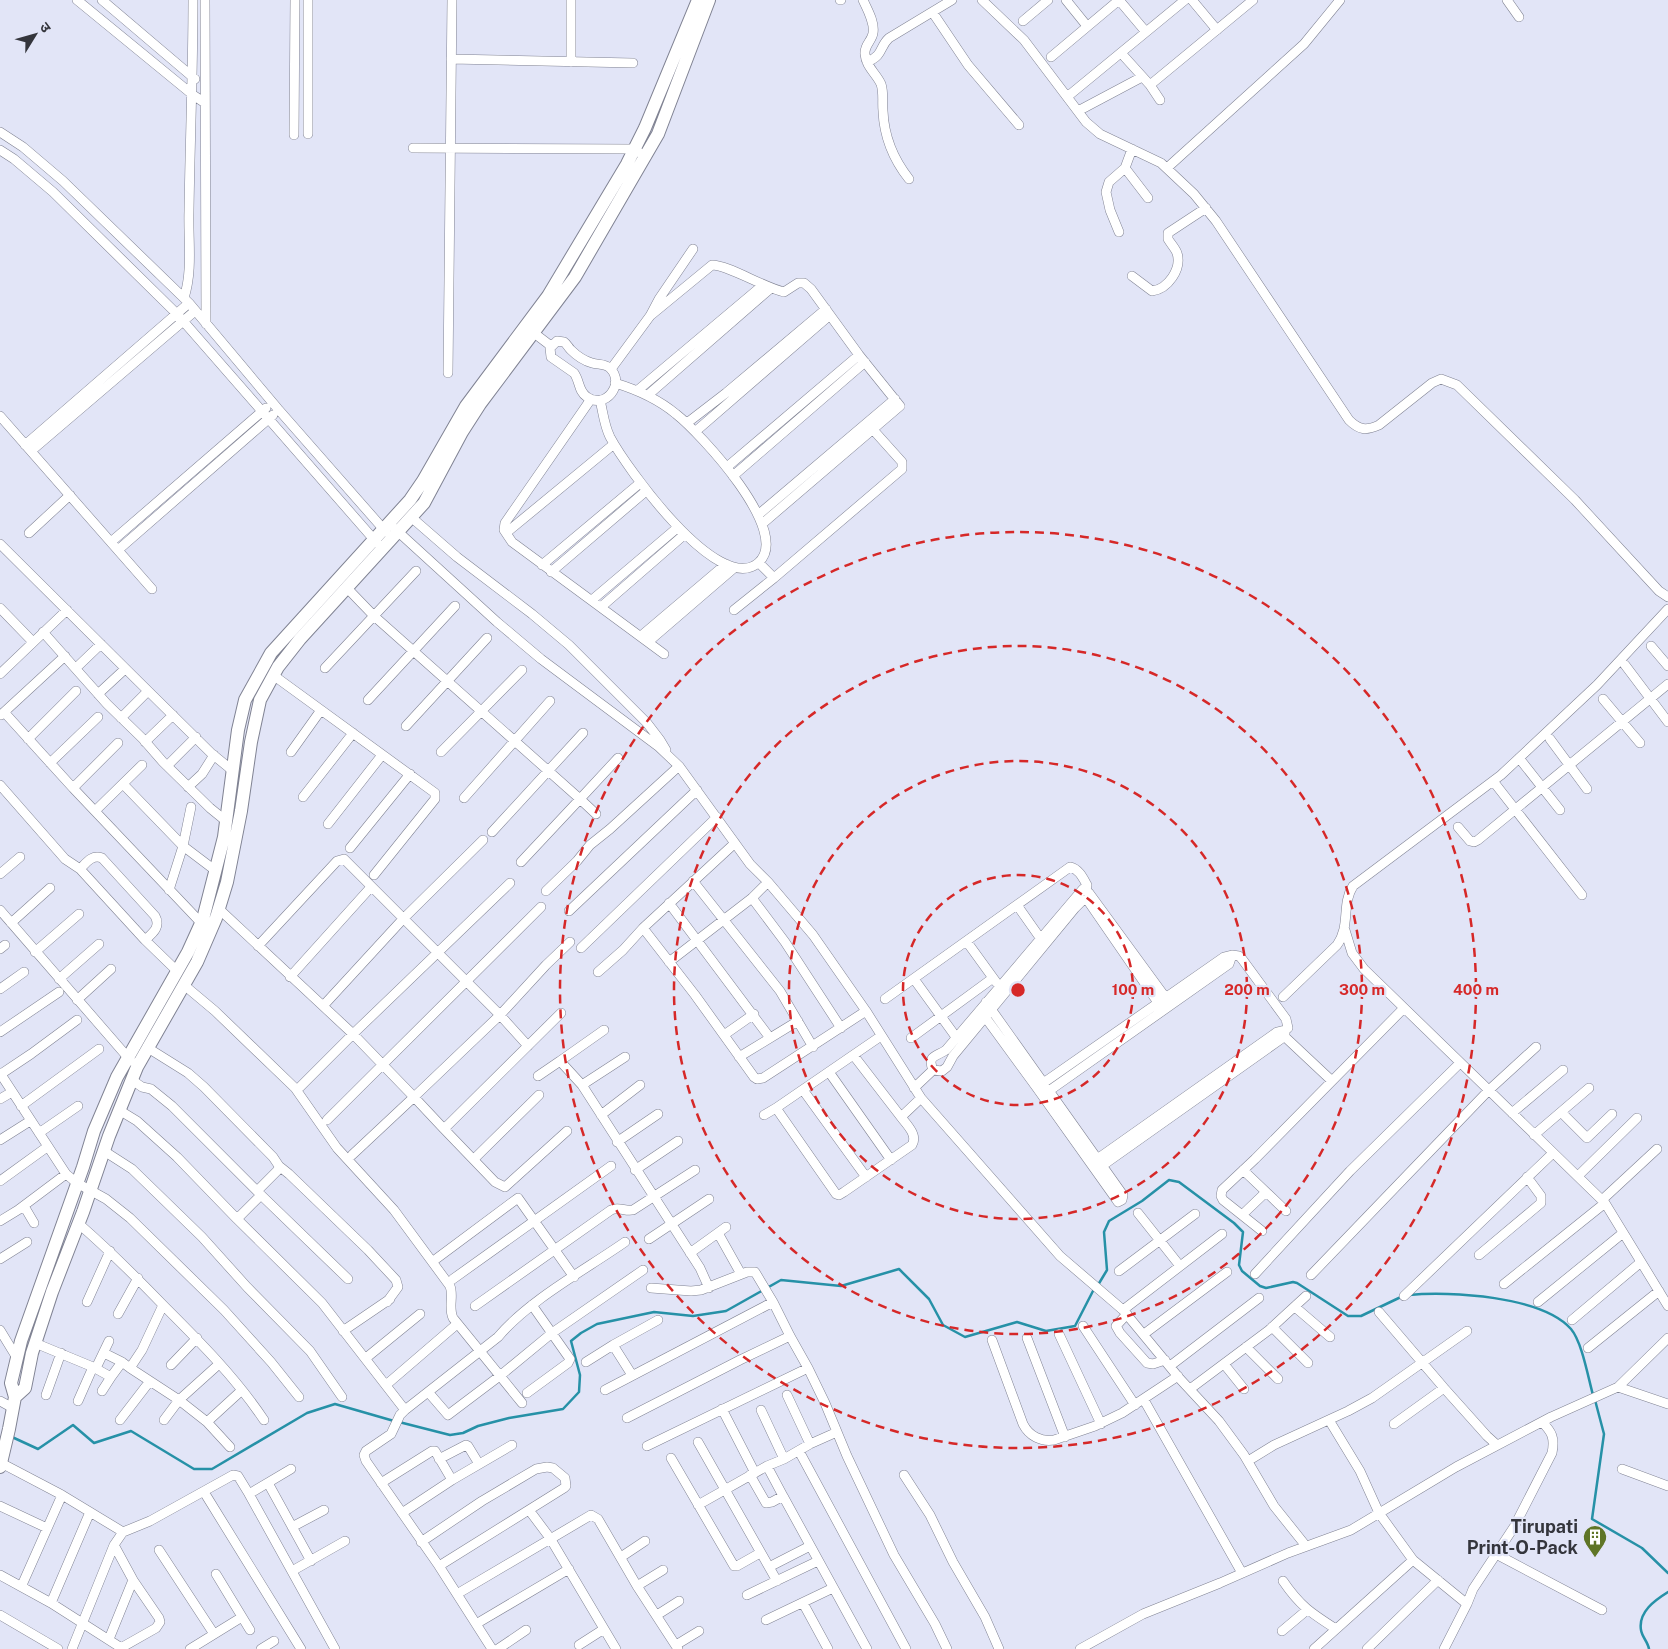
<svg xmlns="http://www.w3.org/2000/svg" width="1668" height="1649" font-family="'Public Sans','Noto Sans Devanagari',sans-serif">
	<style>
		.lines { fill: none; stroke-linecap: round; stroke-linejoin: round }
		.stream { stroke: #2691a7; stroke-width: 2.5 }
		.street-casing { stroke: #808393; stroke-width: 10 }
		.secondary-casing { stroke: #808393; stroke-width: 14 }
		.street { stroke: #fff; stroke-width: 9 }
		.secondary { stroke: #fff; stroke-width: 12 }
		.ring { fill: none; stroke: #d62828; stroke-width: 2.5; stroke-dasharray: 9 6 }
		.labels { text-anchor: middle; stroke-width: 4.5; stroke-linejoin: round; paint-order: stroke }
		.poi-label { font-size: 18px; font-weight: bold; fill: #34353c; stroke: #e2e5f7; text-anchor: end }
		.centre { fill: #d62828; stroke: #e2e5f7; stroke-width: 2.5 }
		.ring-label { font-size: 15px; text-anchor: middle; font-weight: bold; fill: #d62828; stroke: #e2e5f7; stroke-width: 4.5; stroke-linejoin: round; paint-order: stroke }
	</style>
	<rect width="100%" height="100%" fill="#e2e5f7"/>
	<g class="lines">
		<path class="stream" d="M1098 1285 1107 1270 1104 1232 1109 1221 1142 1201 1169 1180 1179 1182 1234 1223 1243 1232 1239 1265 1242 1271 1260 1286 1266 1288 1293 1282 1297 1283 1348 1316H1361L1403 1296
			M1409 1295C1450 1291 1542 1296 1571 1329 1582 1342 1588 1377 1593 1395
			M1595 1400 1604 1434 1592 1519 1642 1548 1668 1573
			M399 1422 450 1435 463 1433 478 1426 509 1418 563 1409 579 1392 580 1375 571 1341 581 1333 597 1324 654 1312 693 1316 726 1311 781 1280 841 1286 899 1269 929 1299 943 1325 965 1337 1017 1322 1046 1331 1075 1326 1094 1289
			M12 1437 38 1449 73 1425 94 1443 131 1431 194 1469H212L307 1413 335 1404 394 1421
			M1649 1649C1648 1642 1642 1637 1641 1630 1638 1612 1655 1600 1668 1592"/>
		<g class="street-casing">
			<path id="street" d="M77 0 193 95 205 103
				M102 0 195 79
				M205 0 206 324
				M308 0V134
				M571 0V62
				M840 0H841
				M863 0C867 9 875 22 873 33 872 41 864 45 865 54 866 67 876 73 881 84 884 93 882 103 883 111 884 136 894 160 909 179
				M982 0 1024 40 1086 122 1100 134 1161 163 1194 194 1216 221 1349 420C1359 430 1366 431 1379 425L1432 383 1441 379 1457 385 1575 500 1659 591 1668 597
				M1066 0 1087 26
				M1119 0 1146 32
				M1192 0 1217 30
				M1507 0 1519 17
				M933 13 968 65 1019 125
				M1023 21 1048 0
				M1121 53 1150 85 1160 100
				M1051 57 1119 0
				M451 59 633 63
				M867 62C884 55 879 47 889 38L952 0
				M1150 85 1253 0
				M1067 97 1185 0
				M1078 111 1142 77
				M0 132 23 147 63 181 189 303 278 409 386 532
				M294 135 295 0
				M413 148 634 149 646 157
				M0 150 14 159 53 192 177 314 377 543
				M1125 168 1148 198
				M1167 168 1304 44 1340 0
				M1119 232 1110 210 1106 192 1109 182 1125 168 1132 149
				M1132 276 1152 291C1168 289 1182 269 1177 253 1175 248 1171 244 1168 239V233L1206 208
				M184 298C193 270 188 240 189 211 190 141 193 70 193 0
				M650 316 712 265C728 265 763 287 784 292L798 283H804L811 289 859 355 900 406 762 524
				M534 333 551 346
				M557 341 564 342C567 344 568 347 571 350 576 355 585 361 592 363 598 365 604 363 610 368 626 384 605 410 587 397 578 391 580 381 574 373L551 357 550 348Z
				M611 369 650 316 659 299 693 249
				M448 373 452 0
				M638 390 763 285
				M648 395 771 288
				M591 399 505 523 504 530 512 542 664 654
				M600 400C603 412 604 425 610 437 626 467 718 596 758 563 794 533 699 432 676 414 658 399 638 390 615 383
				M0 416 152 589
				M687 423 726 393 826 309
				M696 431 830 315
				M25 445 189 303
				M31 451 195 311
				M727 467 859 355
				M733 476 865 362
				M758 515 895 399
				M411 517 457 557 532 614 569 645 647 723 660 740 666 750
				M394 528 497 622 541 659 659 747 679 766 750 864 768 882 813 935 866 1011 921 1098 1060 1256 1123 1310 1180 1379 1219 1421 1244 1455 1274 1506 1306 1546
				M29 533 70 495
				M506 533 614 444
				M111 542 266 408
				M0 544 136 679 211 753 233 771
				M118 550 273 415
				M759 563 774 578 902 469V462L867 423
				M542 565 640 483
				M551 572 646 491
				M347 588 374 616 580 799 618 758
				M592 600 677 528
				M601 607 685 534
				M0 608 33 642
				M734 610 774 578
				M43 632 107 704 143 739 163 762 210 808 226 821
				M641 636 726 564
				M648 642 734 568
				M1651 646 1668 666
				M1625 665 1668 722
				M76 668 101 644
				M325 668 416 571
				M0 674 67 610
				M273 675 435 793V799L374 875
				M98 694 125 669
				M1603 699 1640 743
				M368 700 455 606
				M4 712 73 788 205 927
				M1 715 65 656
				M121 718 148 691
				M406 726 487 638
				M28 739 76 691
				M1550 739 1587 789
				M145 742 173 715
				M291 752 321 710
				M441 752 522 670
				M1519 758 1560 810
				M50 763 98 717
				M167 766 196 737
				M1493 781 1582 895
				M123 784 183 846 216 871
				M0 785 65 859 80 869 145 940 177 971
				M188 787 202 774 214 755
				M73 788 118 743
				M303 797 353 733
				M464 798 550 701
				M95 811 142 765
				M328 824 382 755
				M1458 827 1470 841 1474 842 1478 840 1668 684
				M492 832 583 733
				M735 843 643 928 695 995 754 1077 757 1079 763 1078 866 1011
				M350 848 410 774
				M521 862 580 799 596 814
				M80 869C86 863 92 854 102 858L155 916C161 927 153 933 145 940
				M0 874 20 857
				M693 881 780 991 813 1047
				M169 890 183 846 191 807
				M546 891 577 861 590 845 610 829 679 766
				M752 898 785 942 841 1028
				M669 903 770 1038
				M1017 905 1043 942
				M219 909 353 1034 510 883
				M0 910 131 1061
				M569 911 697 790
				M11 923 50 888
				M1345 930 1352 953 1364 969 1605 1203 1668 1306
				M967 942 996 982
				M258 946 337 861 344 859 500 1015 528 1046
				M581 948 717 817
				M0 949 5 945
				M35 952 79 914
				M1232 955 1239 956 1242 959 1286 1019 1288 1028 1285 1030
				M669 962 752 898 768 882
				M598 972 623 950 643 928
				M290 977 371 887
				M59 979 99 944
				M914 979 956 1037
				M184 985 215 1011 295 1088 337 1148 394 1210 450 1286C454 1296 448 1307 453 1318L522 1403
				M0 989 24 972
				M1283 997 1337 945C1351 925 1341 905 1353 886L1501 775 1597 685 1668 609
				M885 999 1070 867C1079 869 1083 878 1087 885L1086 891
				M77 1000 111 969
				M323 1006 403 919 483 840
				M980 1010 1037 1088 1116 1199 1118 1202 1122 1200 1123 1195 986 1002
				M561 1013 444 1129 414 1097 500 1015 546 965 570 942
				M604 1030 560 1061 582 1085 700 1268 709 1288
				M0 1032 59 992
				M724 1035 754 1014
				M881 1036 776 1108 836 1194 839 1195 844 1192 912 1145C918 1135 907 1125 901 1117L921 1098
				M1284 1036 1332 1081
				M911 1038 993 978
				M148 1048 188 1073 204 1087 273 1157 279 1166 278 1170 257 1191
				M854 1056 901 1117
				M739 1057 798 1021
				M933 1070C927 1055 936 1057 946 1050L1083 889 1089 893 1168 1001
				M829 1072 891 1160
				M0 1073 66 1174 77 1183 106 1199 130 1218 224 1310 271 1362 299 1397
				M1 1074 31 1054 77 1020
				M538 1076 560 1061
				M132 1080 142 1087 151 1089 172 1106 261 1195 348 1279
				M582 1085 625 1057
				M1039 1086 1224 957 1232 955 1229 964 1046 1093
				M300 1087 353 1034 414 1097 352 1155
				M914 1088 933 1070 942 1071 947 1067 953 1056 1075 908 1083 900 1088 901 1161 1007
				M803 1090 866 1177
				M0 1099 12 1092
				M21 1106 99 1049
				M119 1110 137 1121 177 1157 237 1219 322 1303 405 1410
				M1561 1112 1587 1138 1612 1114
				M1512 1113 1563 1070
				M601 1115 640 1085
				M764 1115 776 1108
				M327 1120 541 907
				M444 1129 495 1182 505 1187 567 1131
				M39 1133 78 1106
				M1534 1135 1589 1088
				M0 1140 30 1121
				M617 1142 658 1114
				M104 1151 132 1169 202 1237 247 1287 310 1351 342 1397
				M474 1159 539 1095
				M1093 1162 1277 1032 1285 1030V1034L1281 1039 1099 1168
				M279 1166 289 1174 368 1250 396 1280 398 1287 387 1302
				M635 1170 678 1141
				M1243 1170 1286 1211
				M1579 1177 1581 1173 1637 1118
				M0 1181 47 1147
				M1602 1200 1657 1149
				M24 1206 34 1223
				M1138 1213 1180 1266
				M1242 1215 1266 1192
				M237 1219 261 1195
				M0 1221 18 1210 66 1174
				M79 1224C109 1250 137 1278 165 1307 200 1342 236 1378 264 1420
				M1262 1231 1223 1200 1221 1196 1222 1190 1255 1159 1404 1008
				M718 1233 741 1274
				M649 1239 709 1199
				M690 1253 726 1227
				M1479 1255 1541 1203V1196L1527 1177
				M0 1259 27 1242
				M436 1259 518 1198 574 1277
				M1119 1271 1195 1214
				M1255 1274 1350 1171 1460 1063
				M1311 1275 1489 1090 1536 1047
				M453 1279 611 1166
				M1504 1284 1605 1203
				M651 1288 691 1291 701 1290 747 1272H755L773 1302 790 1336 808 1368 825 1403 847 1456 894 1555 935 1624 947 1649
				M1404 1296 1553 1153
				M87 1302 110 1251
				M1538 1302 1623 1233
				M475 1306 611 1210C619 1206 625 1212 633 1210L695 1170
				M1295 1307 1330 1337
				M1123 1310 1222 1234
				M1379 1312 1444 1388 1487 1436 1497 1445
				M118 1314 138 1278
				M1127 1314 1116 1326 1120 1333 1147 1363 1153 1364 1165 1360
				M1572 1320 1641 1262
				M1083 1326 1135 1405
				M1272 1327 1308 1363
				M0 1330 17 1358
				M343 1331 390 1299
				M1059 1334 1101 1424
				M1144 1334 1227 1272
				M1027 1338 1065 1437
				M992 1340 1023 1424C1029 1436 1041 1442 1054 1440L1095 1426 1122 1413 1178 1376
				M35 1343 93 1367
				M613 1345 632 1375
				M1246 1347 1278 1379
				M1588 1348 1659 1291
				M104 1353 122 1362
				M366 1358 420 1314
				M586 1362 613 1345 658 1320
				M1224 1364 1244 1389
				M171 1365 197 1338
				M1170 1366 1259 1298
				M96 1368 109 1341
				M130 1368 179 1400 207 1422 242 1390
				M386 1385 457 1324
				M1618 1387 1668 1338
				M1190 1389 1269 1330 1306 1296
				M605 1390 773 1302
				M102 1391 111 1377
				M429 1393 448 1415 501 1375 552 1333 643 1270
				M527 1393 568 1363 570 1359 532 1305
				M46 1395 61 1353
				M787 1395 810 1444
				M1144 1400 1242 1573
				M0 1401 13 1408
				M78 1401 93 1367 111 1377 122 1362 130 1368 142 1350 163 1305
				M722 1409 755 1473
				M761 1410 784 1459 810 1444 837 1432
				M627 1418 740 1360 790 1336
				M120 1420 150 1381
				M164 1420 179 1400 219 1364
				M1329 1420 1360 1471 1379 1513 1413 1560 1467 1604
				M207 1422 230 1447
				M1394 1424 1444 1388
				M698 1442 777 1581
				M647 1446 808 1368
				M799 1451 906 1649
				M671 1458 734 1566H737L760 1553
				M439 1459 466 1445 468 1446 479 1464
				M1248 1461 1274 1445 1348 1411 1372 1398 1467 1331
				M1 1463 62 1495 123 1532
				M767 1466 783 1496
				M291 1469 249 1494 335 1649
				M1622 1469 1668 1486
				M750 1475 766 1503 772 1502 783 1496 867 1649
				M904 1475 930 1515 953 1562 985 1617 999 1649
				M268 1483 311 1561
				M381 1483 432 1451H435L452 1480
				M204 1492 301 1649
				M698 1505 767 1466 784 1459
				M0 1506 47 1528
				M529 1510 550 1538 616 1649
				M402 1513 452 1480 512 1445
				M292 1527 324 1510
				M421 1542 482 1501 536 1469 547 1467 553 1468 565 1478 566 1486 564 1488 439 1566
				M159 1550 214 1634
				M1496 1554 1602 1610
				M621 1557 645 1541
				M769 1567 810 1546
				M292 1571 345 1541
				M216 1574 250 1630
				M0 1575 51 1603 123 1649
				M1283 1581C1300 1606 1311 1613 1336 1629
				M22 1585 62 1495
				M637 1586 663 1570
				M457 1594 591 1515 598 1519 637 1586 678 1649
				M747 1595 818 1561
				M51 1603 90 1512
				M803 1603 828 1649
				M0 1615 58 1649
				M657 1615 679 1601
				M766 1620 833 1588
				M476 1624 569 1569
				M1282 1631 1307 1610
				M109 1639 133 1580 114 1545 123 1532 150 1521 233 1475 238 1476 249 1494
				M579 1645 604 1629
				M676 1645 699 1631
				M72 1649 114 1545
				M119 1649 156 1628 160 1622 159 1618 133 1580
				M190 1649 242 1617
				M261 1649 274 1641
				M492 1649 439 1566 366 1461 364 1455 366 1451 391 1434 400 1415 405 1410 498 1337C529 1300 585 1270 625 1242
				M498 1649 526 1630
				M1080 1649 1143 1614 1220 1583 1288 1553 1351 1530 1456 1467 1551 1417 1618 1387 1668 1404
				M1314 1649 1413 1560
				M1367 1649 1438 1580
				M1444 1649 1467 1604 1473 1589 1514 1527 1552 1453C1555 1438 1552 1432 1542 1422"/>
		</g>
		<g class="secondary-casing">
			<path id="secondary" d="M15 1397 25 1388 32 1353 52 1292 83 1212 109 1136 137 1067 197 962 216 918 227 882 241 811 251 742 260 700 278 667 300 639 424 503 462 432 480 404 575 277 658 134 709 0
				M0 1467 9 1429 15 1397 11 1383 21 1341 83 1167 94 1131 117 1077 188 952 203 919 224 837 238 730 245 700 271 653 410 500 423 481 466 406 548 296 627 164 645 128 698 0"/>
		</g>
		<use href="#street" class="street"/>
		<use href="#secondary" class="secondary"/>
	</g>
	<g class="ring">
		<circle cx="1018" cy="990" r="115"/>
		<circle cx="1018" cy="990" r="229"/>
		<circle cx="1018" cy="990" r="344"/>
		<circle cx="1018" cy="990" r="458"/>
	</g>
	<defs>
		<g id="building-pin" transform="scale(1.25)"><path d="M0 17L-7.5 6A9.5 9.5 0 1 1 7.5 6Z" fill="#5f7526" stroke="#e2e5f7"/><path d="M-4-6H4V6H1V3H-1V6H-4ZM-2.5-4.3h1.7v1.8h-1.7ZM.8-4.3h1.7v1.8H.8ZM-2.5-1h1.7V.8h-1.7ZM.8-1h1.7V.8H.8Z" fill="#fff"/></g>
	</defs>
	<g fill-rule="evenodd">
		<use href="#building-pin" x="1595" y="1537"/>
	</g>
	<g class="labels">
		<g class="poi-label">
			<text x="1578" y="1533">Tirupati<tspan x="1578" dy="21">Print-O-Pack</tspan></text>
		</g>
	</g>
	<circle cx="1018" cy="990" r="8" class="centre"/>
	<g class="ring-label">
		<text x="1133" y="995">100 m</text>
		<text x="1247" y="995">200 m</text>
		<text x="1362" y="995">300 m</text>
		<text x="1476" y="995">400 m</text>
	</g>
	<g transform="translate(35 35) rotate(53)" stroke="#e2e5f7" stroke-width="4" paint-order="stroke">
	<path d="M0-4L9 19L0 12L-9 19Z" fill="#34353c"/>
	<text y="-8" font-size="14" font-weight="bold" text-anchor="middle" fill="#34353c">उ</text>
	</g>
</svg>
